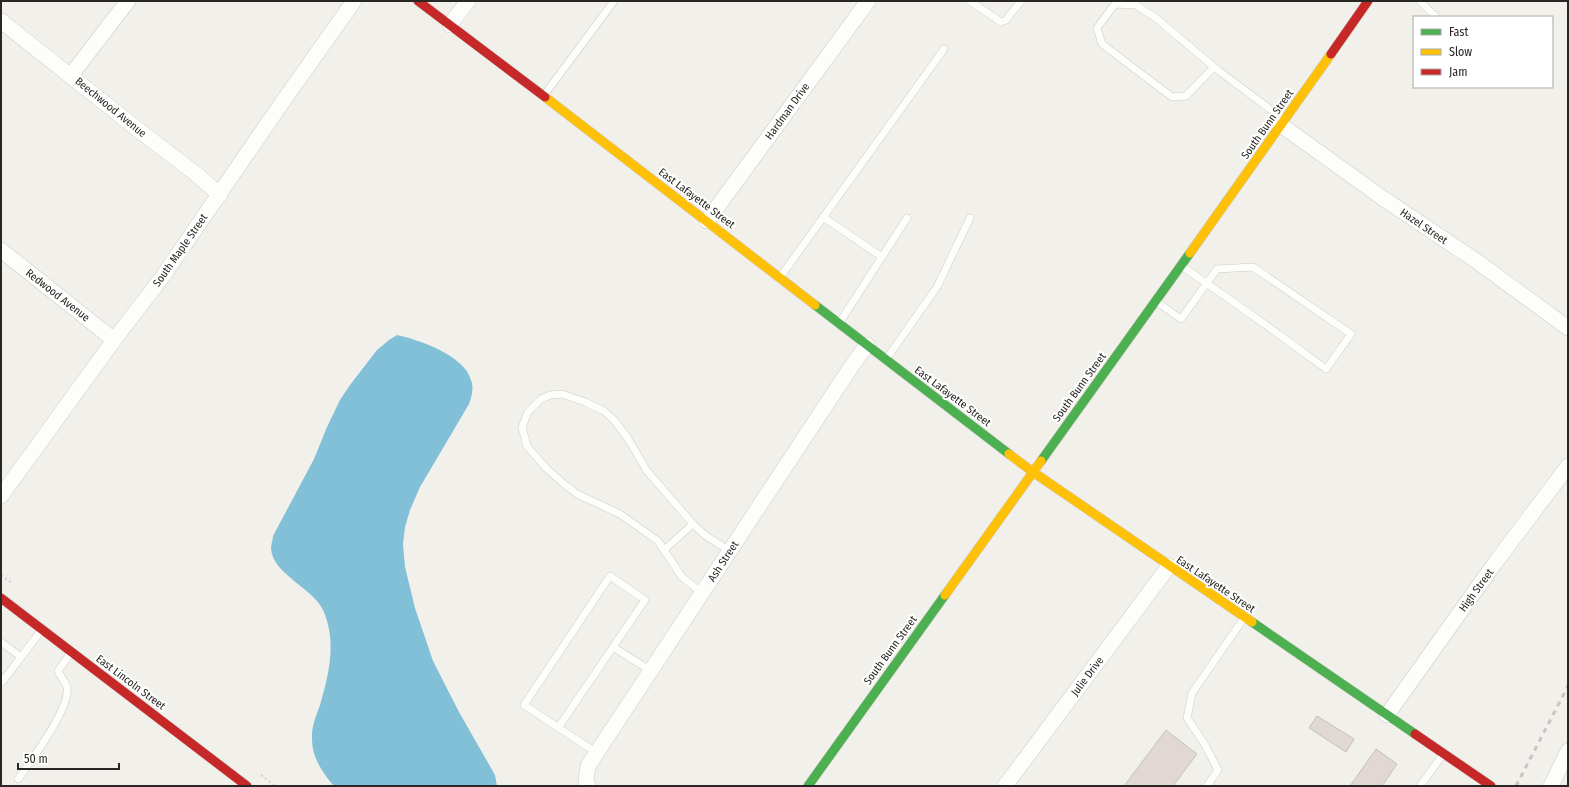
<svg xmlns="http://www.w3.org/2000/svg" width="1569" height="787" font-family="'Fira Sans Condensed',sans-serif">
	<style>
		.water { fill: #82c0d8 }
		.building { fill: #e1d7d3; stroke: #c4c1be }
		.lines { fill: none; stroke-linecap: round; stroke-linejoin: round }
		.lane-casing { stroke: #cdccc7; stroke-width: 8 }
		.street-casing { stroke: #cdccc7; stroke-width: 16 }
		.fast-casing { stroke: #cdccc7; stroke-width: 10 }
		.slow-casing { stroke: #cdccc7; stroke-width: 10 }
		.jam-casing { stroke: #cdccc7; stroke-width: 10 }
		.path { stroke: #d5d4d2; stroke-width: 2.5; stroke-dasharray: 2 3; stroke-linecap: butt }
		.lane { stroke: #fdfdfc; stroke-width: 7 }
		.street { stroke: #fdfdfc; stroke-width: 15 }
		.fast { stroke: #4caf50; stroke-width: 9 }
		.slow { stroke: #ffc107; stroke-width: 9 }
		.jam { stroke: #c62828; stroke-width: 9 }
		.rail { stroke: #c7c6c5; stroke-width: 3; stroke-dasharray: 5 5; stroke-linecap: butt }
		.labels { text-anchor: middle; stroke-width: 4; stroke-linejoin: round; paint-order: stroke }
		.street-label { font-size: 11px; fill: #292723; stroke: #fff }
	</style>
	<rect width="100%" height="100%" fill="#f2f0ea"/>
	<path class="water" d="M397 335C419 340 464 355 471 380 474 388 472 396 469 404L420 487 410 510 405 527 403 544 405 567 415 608 433 661 459 712 495 775 497 786H334C323 774 312 757 312 740 311 728 316 716 320 705 329 674 337 641 323 610 312 587 272 574 271 548 271 544 273 540 273 536L314 459 327 427 340 400 350 385 377 350 389 340Z"/>
	<path class="building" d="M1317 716 1354 739 1346 752 1309 728Z
		M1166 730 1197 754 1173 786H1124Z
		M1376 749 1397 764 1382 786H1350Z"/>
	<g class="lines">
		<g class="lane-casing">
			<path id="lane" d="M970 1 1001 22 1006 20 1021 1
				M1420 1 1436 17
				M1214 67 1186 96 1172 97 1102 44 1097 28 1115 4 1136 5 1156 18 1214 67 1219 71 1282 118
				M545 94 614 1
				M823 217 882 257
				M781 276 944 49
				M1157 302 1181 319 1217 269 1253 267 1351 334 1326 369C1279 334 1231 300 1183 267
				M840 322 907 218
				M887 358 937 287 970 218
				M664 550 693 524
				M702 593 682 577 658 541 620 514 577 494 563 483 546 468 527 446 522 427 528 412 541 399 550 395 562 394 585 402 604 411 614 420 627 437 647 471 693 524 706 536 730 551
				M1 642 21 657
				M613 647 651 671
				M1 682H2L41 631
				M558 728 645 600 610 576 524 705 597 753
				M18 779C30 762 71 708 67 687 66 682 60 676 58 671L70 654
				M1207 786 1218 770 1204 743 1187 718 1192 693 1244 618
				M1420 786 1442 756"/>
		</g>
		<g class="street-casing">
			<path id="street" d="M1 21 141 132 195 173 220 195
				M450 25 468 1
				M71 75 128 1
				M1281 125 1384 199 1475 260 1568 328
				M707 221 868 1
				M1 250 114 340
				M1 496 114 340 163 276 279 107 354 1
				M1387 715 1495 563 1568 466
				M588 786 586 780 588 766 851 367 867 345
				M1005 786 1169 566
				M1551 786 1568 751"/>
		</g>
		<g class="fast-casing">
			<path id="fast" d="M815 305 1009 454
				M1041 461 1190 253
				M1252 622 1415 734
				M808 786 945 595"/>
		</g>
		<g class="slow-casing">
			<path id="slow" d="M545 97 815 305
				M1190 253 1331 54
				M1009 454 1033 472 1252 622
				M945 595 1041 461"/>
		</g>
		<g class="jam-casing">
			<path id="jam" d="M418 1 545 97
				M1331 54 1368 1
				M1 598 247 786
				M1415 734 1491 786"/>
		</g>
		<path class="path" d="M1 575 13 584
			M261 775 275 786"/>
		<use href="#lane" class="lane"/>
		<use href="#street" class="street"/>
		<use href="#fast" class="fast"/>
		<use href="#slow" class="slow"/>
		<use href="#jam" class="jam"/>
		<path class="rail" d="M1516 786 1568 686"/>
	</g>
	<g class="labels">
		<g class="street-label">
			<text transform="translate(111 107) rotate(39)" y="4">Beechwood Avenue</text>
			<text transform="translate(787 111) rotate(-54)" y="4">Hardman Drive</text>
			<text transform="translate(1267 124) rotate(-55)" y="4">South Bunn Street</text>
			<text transform="translate(697 198) rotate(37)" y="4">East Lafayette Street</text>
			<text transform="translate(1424 226) rotate(34)" y="4">Hazel Street</text>
			<text transform="translate(180 250) rotate(-55)" y="4">South Maple Street</text>
			<text transform="translate(58 295) rotate(38)" y="4">Redwood Avenue</text>
			<text transform="translate(1079 387) rotate(-54)" y="4">South Bunn Street</text>
			<text transform="translate(953 396) rotate(37)" y="4">East Lafayette Street</text>
			<text transform="translate(723 561) rotate(-57)" y="4">Ash Street</text>
			<text transform="translate(1216 584) rotate(34)" y="4">East Lafayette Street</text>
			<text transform="translate(1476 590) rotate(-54)" y="4">High Street</text>
			<text transform="translate(890 650) rotate(-54)" y="4">South Bunn Street</text>
			<text transform="translate(1087 676) rotate(-53)" y="4">Julie Drive</text>
			<text transform="translate(131 682) rotate(37)" y="4">East Lincoln Street</text>
		</g>
	</g>
	<rect width="1569" height="787" fill="none" stroke="#292723" stroke-width="4"/>
	<rect x="1413" y="16" width="140" height="72" fill="#ffffff" stroke="#a9a9a7"/>
	<rect x="1421" y="29" width="20" height="6" fill="#4caf50" stroke="#a9a9a7"/>
	<text x="1449" y="36" font-size="12" fill="#292723">Fast</text>
	<rect x="1421" y="49" width="20" height="6" fill="#ffc107" stroke="#a9a9a7"/>
	<text x="1449" y="56" font-size="12" fill="#292723">Slow</text>
	<rect x="1421" y="69" width="20" height="6" fill="#c62828" stroke="#a9a9a7"/>
	<text x="1449" y="76" font-size="12" fill="#292723">Jam</text>
	<path d="M18 763v6h101v-6" fill="none" stroke="#292723" stroke-width="2"/>
	<text x="24" y="763" font-size="12" fill="#292723" stroke="#ffffff" stroke-width="3" paint-order="stroke">50 m</text>
</svg>
